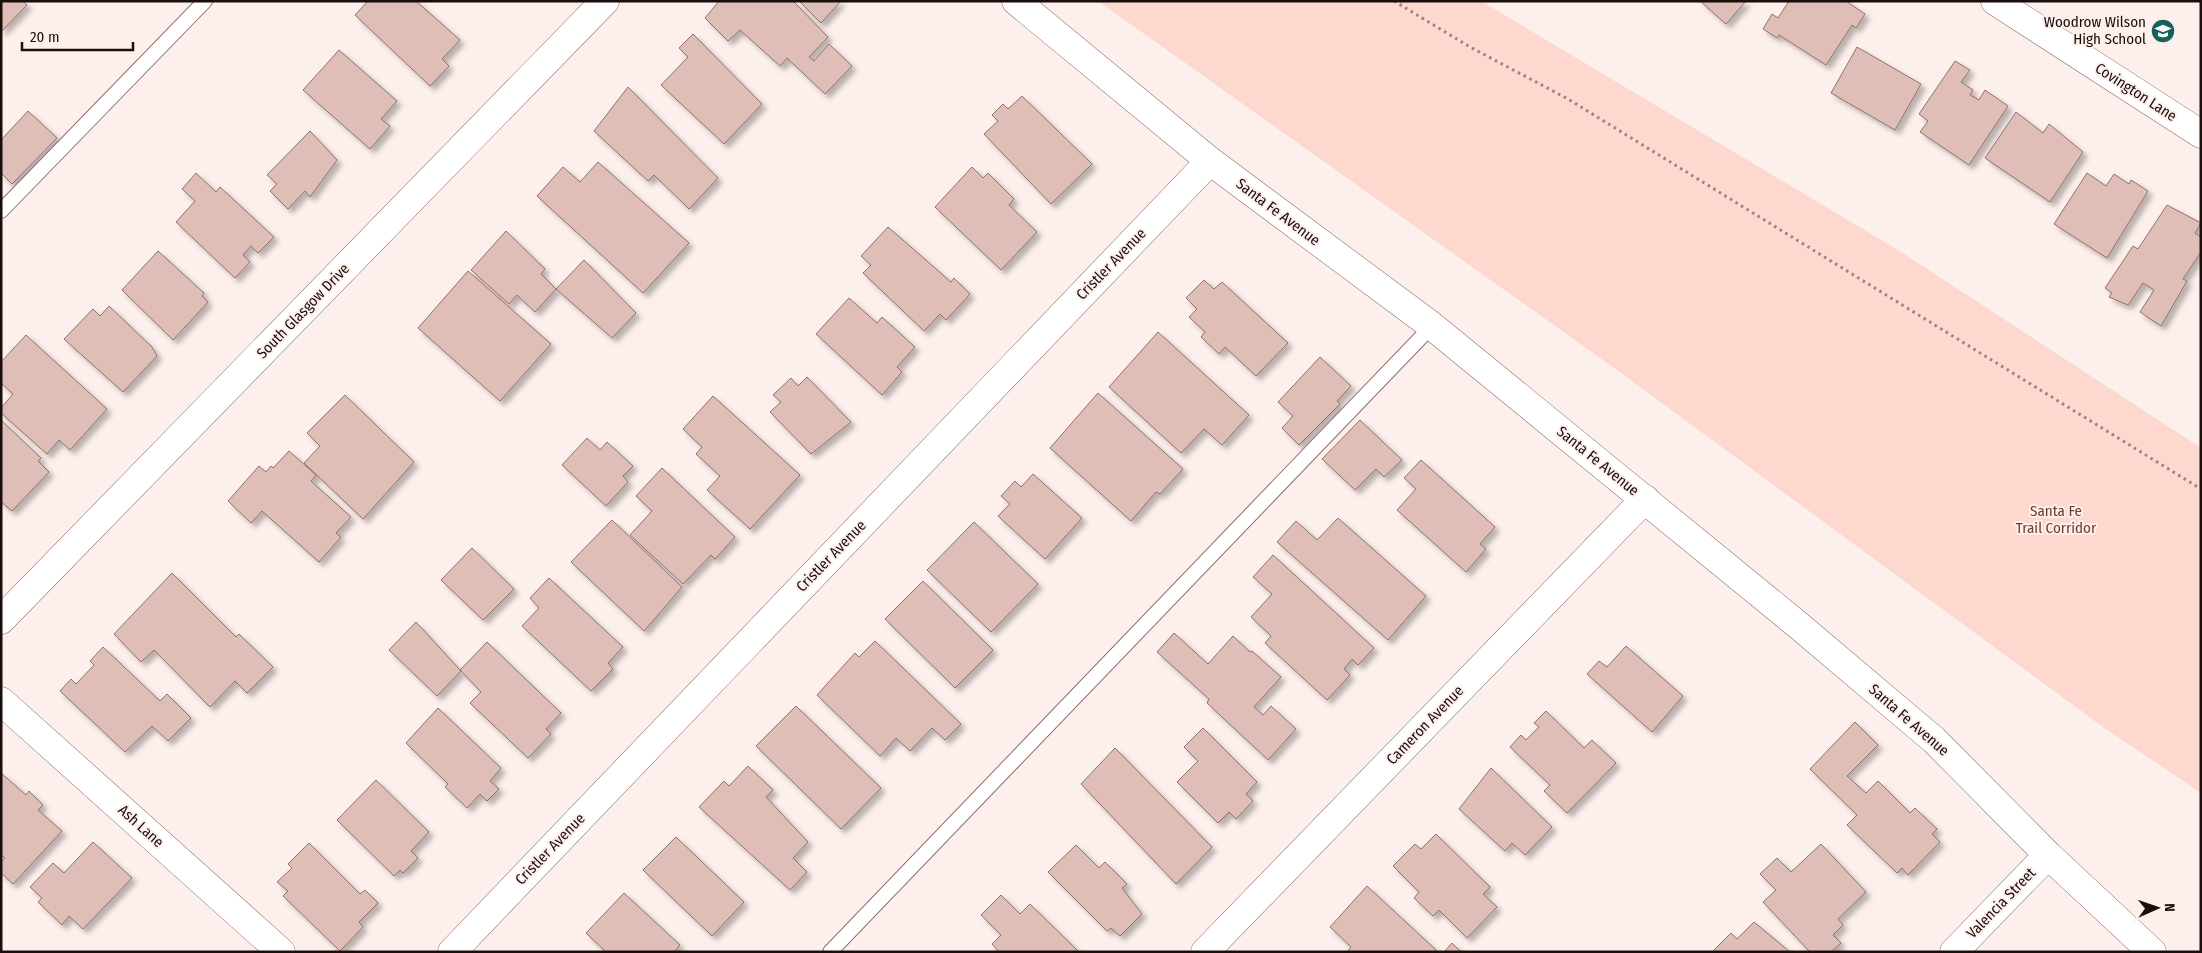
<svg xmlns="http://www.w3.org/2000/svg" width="2202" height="953" font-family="'Fira Sans Condensed',sans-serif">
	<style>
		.green { fill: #fcd8cf }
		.building { fill: #debeb6; stroke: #8f726a; filter: url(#shadow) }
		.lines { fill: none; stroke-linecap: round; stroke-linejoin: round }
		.lane-casing { stroke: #8c6f68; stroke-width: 16 }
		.street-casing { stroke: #8c6f68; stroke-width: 29 }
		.secondary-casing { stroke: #8c6f68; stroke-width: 29 }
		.path { stroke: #938683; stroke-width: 3; stroke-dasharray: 2.5 4; stroke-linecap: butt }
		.lane { stroke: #fff; stroke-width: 14 }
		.street { stroke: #fff; stroke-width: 28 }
		.secondary { stroke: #fff; stroke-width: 28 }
		.labels { text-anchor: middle; stroke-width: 4; stroke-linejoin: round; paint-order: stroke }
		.poi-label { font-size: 15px; fill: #190e0b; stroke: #fdefec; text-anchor: end }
		.street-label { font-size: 15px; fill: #190e0b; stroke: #fdefec }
		.park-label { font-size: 15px; fill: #733b2c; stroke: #fdefec }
	</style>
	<defs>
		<filter id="shadow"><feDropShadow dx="4.5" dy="4.5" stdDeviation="2.5" flood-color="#0004"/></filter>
	</defs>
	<rect width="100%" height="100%" fill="#fdefec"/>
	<path class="green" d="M1098 1H1481L1898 250 2201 448V793L2103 727 1610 365Z"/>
	<path class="building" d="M1 1H23L27 5 1 32Z
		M368 1H416L460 40 442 59 449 66 430 86 355 15Z
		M719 1H793L828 37 809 57 814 61 829 44 852 66 825 94 787 58 780 66 740 30 728 41 705 18Z
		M799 1H841L821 23Z
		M1700 1H1746L1726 24Z
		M1789 1H1846L1865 14 1856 28 1852 25 1826 65 1779 35 1777 38 1763 29 1772 14 1778 18Z
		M693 34 762 104 724 144 661 85 688 57 679 48Z
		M1857 47 1921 84 1895 130 1831 93Z
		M339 50 397 101 381 119 390 126 370 149 303 90Z
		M1955 61 1970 70 1961 82 1973 90 1970 95 1979 100 1985 90 2008 106 1969 165 1920 132 1928 121 1919 114Z
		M628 87 718 178 689 209 654 175 648 181 594 131Z
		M1022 96 1092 164 1051 204 984 134 998 121 992 115 1003 104 1008 109Z
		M28 111 57 138 12 184 1 173V140Z
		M2016 112 2043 133 2049 124 2083 152 2050 202 1985 158Z
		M310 131 337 160 310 197 305 191 288 209 270 191 277 184 267 175Z
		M598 162 689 243 643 293 537 196 563 167 580 182Z
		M972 167 983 178 988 173 1014 199 1009 205 1037 232 1001 270 935 207Z
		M196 173 216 192 220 187 274 237 258 253 251 246 243 255 250 262 235 278 176 222 195 201 182 189Z
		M2087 173 2106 186 2114 174 2129 184 2131 180 2148 191 2107 258 2054 224Z
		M2167 205 2201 223 2195 233 2201 237V252L2183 279 2187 281 2161 326 2140 312 2154 290 2143 283 2128 305 2109 297 2112 293 2105 288 2133 246 2138 249Z
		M888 227 951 282 954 278 970 294 946 320 940 314 924 331 863 273 871 265 861 256Z
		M506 231 545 269 541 274 556 289 535 312 517 295 509 304 471 270Z
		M158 251 204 293 202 296 208 302 173 340 122 290Z
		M584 260 636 313 612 338 556 289Z
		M468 271 551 344 500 401 418 328Z
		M1204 280 1214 289 1222 282 1288 343 1256 376 1225 347 1219 354 1201 337 1205 332 1189 317 1197 309 1186 298Z
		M849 298 877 323 882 317 915 347 897 367 902 372 882 395 816 334Z
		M109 306 152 347 157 356 123 392 64 339 93 309 100 316Z
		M1158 332 1249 415 1222 445 1204 429 1181 453 1109 387Z
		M26 335 107 409 70 450 59 440 47 454 1 413V408L13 394 1 383V362Z
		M1320 357 1351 386 1337 401 1340 404 1299 445 1282 428 1293 416 1278 402Z
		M807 377 851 422 811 454 770 412 781 402 773 395 791 378 798 386Z
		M1098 393 1183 469 1160 494 1156 492 1131 521 1050 448Z
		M345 395 414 462 363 519 304 463 320 446 307 433Z
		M713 396 800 475 750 529 707 490 720 476 696 454 702 447 683 429Z
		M1 420 41 458 38 461 49 472 12 511 1 502Z
		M1360 420 1402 460 1384 477 1376 469 1355 490 1322 459Z
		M587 438 600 450 607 442 633 466 623 476 628 482 606 506 562 465Z
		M289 451 316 475 311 481 351 517 336 533 341 537 319 562 262 511 251 523 228 501 259 466 266 472 271 466 273 468Z
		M1421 460 1495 527 1480 544 1486 549 1466 572 1397 510 1416 489 1404 478Z
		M662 468 735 537 715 559 711 555 683 584 630 535 652 511 636 496Z
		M1033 474 1082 518 1045 559 998 516 1010 504 1001 496 1015 481 1021 487Z
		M1338 518 1426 596 1388 640 1277 542 1296 521 1317 540Z
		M612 520 682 587 644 631 571 562Z
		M974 522 1038 584 991 632 927 570Z
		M472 548 514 589 483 620 441 580Z
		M1273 555 1374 648 1358 665 1352 659 1344 669 1350 675 1327 700 1265 643 1271 636 1251 617 1272 594 1253 577Z
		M172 573 236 637 239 634 273 667 247 693 235 681 210 707 154 650 141 662 114 634Z
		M549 578 623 647 608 663 613 669 591 691 522 626 539 608 530 598Z
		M923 581 993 650 955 688 885 619Z
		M416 622 461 671 437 696 389 650Z
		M1174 633 1208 664 1233 636 1250 652 1252 651 1281 677 1254 707 1263 715 1271 706 1296 729 1268 760 1207 703 1209 699 1157 652Z
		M875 641 961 724 945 740 932 728 910 751 896 738 880 756 817 695 855 653 859 657Z
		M487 642 561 713 546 729 551 734 528 758 470 703 481 692 460 670Z
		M1626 646 1683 696 1652 732 1587 674 1599 661 1607 667Z
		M103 647 160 701 167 694 191 718 168 741 152 726 125 752 60 691 71 679 76 684 94 665 90 661Z
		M796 706 881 788 841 829 756 746Z
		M438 708 501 768 490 781 499 789 487 801 480 794 467 808 445 787 448 784 406 743Z
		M1546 711 1584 748 1592 740 1616 763 1567 813 1544 791 1550 785 1510 747 1521 735 1526 740 1539 727 1534 723Z
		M1855 722 1878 745 1847 776 1866 793 1878 781 1910 813 1915 808 1937 829 1932 834 1940 842 1908 875 1902 868 1897 873 1847 825 1857 815 1810 769Z
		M1203 728 1257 782 1246 794 1253 801 1236 819 1229 812 1218 823 1177 782 1198 761 1184 747Z
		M1115 748 1212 847 1176 884 1081 784Z
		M748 766 773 790 766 797 808 842 793 858 807 872 790 890 699 807 724 781 729 786Z
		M1491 768 1552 827 1525 855 1512 843 1505 851 1459 809Z
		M1 773 26 795 29 791 43 805 38 810 62 831 13 884 1 873V862L5 858 1 855Z
		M376 780 429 832 411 851 418 858 403 873 400 870 394 876 337 820Z
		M1436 834 1490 887 1483 894 1497 907 1467 938 1439 910 1433 916 1414 898 1419 892 1393 866 1415 844 1421 849Z
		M676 837 744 902 712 936 643 870Z
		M93 842 132 878 83 929 69 916 62 925 38 902 42 898 30 887 53 863 64 873Z
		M309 843 360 894 365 890 378 903 359 922 363 927 340 951 283 896 288 891 277 882 292 868 288 864Z
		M1821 844 1866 892 1838 919 1843 925 1833 935 1841 943 1831 952H1810L1763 902 1776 890 1760 874 1777 858 1791 872Z
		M1076 845 1099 868 1105 862 1127 884 1122 888 1142 914 1120 936 1111 928 1107 931 1048 872Z
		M1367 886 1436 950 1435 952H1347L1351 947 1330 927Z
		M624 893 680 945 674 952H606L586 933Z
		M1001 895 1020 914 1030 904 1079 952H999L992 944 1001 935 981 915Z
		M1754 922 1790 952H1712L1731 933 1737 939Z
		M1452 943 1461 952H1444Z"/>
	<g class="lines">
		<g class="lane-casing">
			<path id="lane" d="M1 211 205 1
				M830 952 1432 326"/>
		</g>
		<g class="street-casing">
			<path id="street" d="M1016 1 1210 161 1432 326 1798 625 1934 740 2048 855 2152 952
				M1995 1 2201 134
				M1 620 605 1
				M1 701 281 952
				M452 952 1210 161
				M1954 952 2048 855"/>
		</g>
		<g class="secondary-casing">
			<path id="secondary" d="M1205 952 1645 499"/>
		</g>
		<path class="path" d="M1394 1 1470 47 1568 99 2201 489"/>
		<use href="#lane" class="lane"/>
		<use href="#street" class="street"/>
		<use href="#secondary" class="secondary"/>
	</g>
	<defs>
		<g id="school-disc" transform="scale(1.25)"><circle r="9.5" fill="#16625b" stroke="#fdefec"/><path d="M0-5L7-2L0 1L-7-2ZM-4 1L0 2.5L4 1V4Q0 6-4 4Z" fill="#fff"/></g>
	</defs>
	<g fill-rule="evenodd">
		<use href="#school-disc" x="2163" y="31"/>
	</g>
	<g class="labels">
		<g class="poi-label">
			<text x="2146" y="27">Woodrow Wilson<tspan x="2146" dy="17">High School</tspan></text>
		</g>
		<g class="street-label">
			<text transform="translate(2136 92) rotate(33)" y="5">Covington Lane</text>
			<text transform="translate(1278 212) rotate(37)" y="5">Santa Fe Avenue</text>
			<text transform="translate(1111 264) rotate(-46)" y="5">Cristler Avenue</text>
			<text transform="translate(303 311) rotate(-46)" y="5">South Glasgow Drive</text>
			<text transform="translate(1598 461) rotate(39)" y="5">Santa Fe Avenue</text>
			<text transform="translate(831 556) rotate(-46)" y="5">Cristler Avenue</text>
			<text transform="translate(1909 720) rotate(41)" y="5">Santa Fe Avenue</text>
			<text transform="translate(1425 725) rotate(-46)" y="5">Cameron Avenue</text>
			<text transform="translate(141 826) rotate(42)" y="5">Ash Lane</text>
			<text transform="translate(550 849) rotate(-46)" y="5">Cristler Avenue</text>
			<text transform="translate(2001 903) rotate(-46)" y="5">Valencia Street</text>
		</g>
		<g class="park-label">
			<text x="2056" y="516">Santa Fe<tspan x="2056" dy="17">Trail Corridor</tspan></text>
		</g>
	</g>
	<rect width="2202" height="953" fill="none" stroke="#190e0b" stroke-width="5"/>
	<g transform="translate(2157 908) rotate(88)" stroke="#fdefec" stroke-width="4" paint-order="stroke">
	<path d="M0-4L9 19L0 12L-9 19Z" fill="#190e0b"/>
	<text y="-8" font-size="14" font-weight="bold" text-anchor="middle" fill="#190e0b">N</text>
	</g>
	<path d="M22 42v8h111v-8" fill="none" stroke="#190e0b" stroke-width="2.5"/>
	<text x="30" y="42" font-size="15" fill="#190e0b" stroke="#fdefec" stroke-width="4" paint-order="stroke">20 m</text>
</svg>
